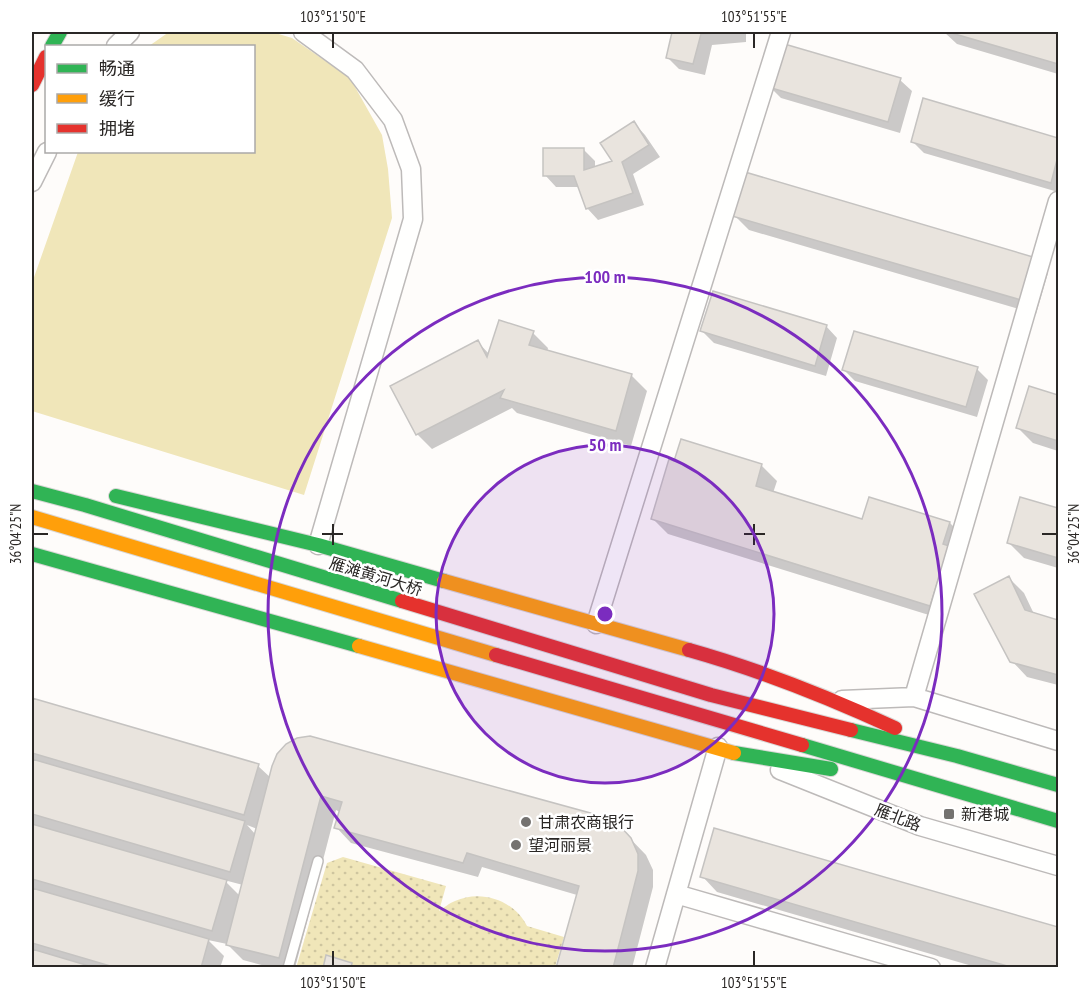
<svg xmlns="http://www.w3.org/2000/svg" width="1090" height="999" font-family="'PT Sans Narrow','Noto Sans SC',sans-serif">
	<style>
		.green { fill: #f0e6b9 }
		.garden { fill: url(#garden-dots) }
		.shadow { fill: #0003; fill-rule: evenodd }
		.building { fill: #e9e4de; stroke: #c5c3c1; stroke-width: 1.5 }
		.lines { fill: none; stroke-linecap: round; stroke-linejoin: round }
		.lane-casing { stroke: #bdbab9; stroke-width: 12 }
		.street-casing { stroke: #bdbab9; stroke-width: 21 }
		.fast-casing { stroke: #d9d7d6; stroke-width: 16 }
		.slow-casing { stroke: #d9d7d6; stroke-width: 16 }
		.jam-casing { stroke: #d9d7d6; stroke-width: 16 }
		.lane { stroke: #fffffe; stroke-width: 9 }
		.street { stroke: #fffffe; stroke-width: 18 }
		.fast { stroke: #30b455; stroke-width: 14 }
		.slow { stroke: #ff9f0a; stroke-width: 14 }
		.jam { stroke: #e5322d; stroke-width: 14 }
		.ticks { fill: none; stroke: #2a2725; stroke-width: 2 }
		.ring { fill: none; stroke: #7b2cbf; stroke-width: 3 }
		.poi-dot { fill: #747270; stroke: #fff; stroke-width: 2 }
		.labels { text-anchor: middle; stroke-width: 5; stroke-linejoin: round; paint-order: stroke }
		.street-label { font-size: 16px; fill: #2a2725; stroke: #fff }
		.poi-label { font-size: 16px; fill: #2a2725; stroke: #fff; text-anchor: start }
		.centre { fill: #7b2cbf; stroke: #fff; stroke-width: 3 }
		.ring-label { font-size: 18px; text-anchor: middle; font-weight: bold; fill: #7b2cbf; stroke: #fff; stroke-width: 5; stroke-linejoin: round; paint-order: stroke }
		.neatline { fill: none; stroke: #2a2725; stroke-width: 2 }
		.ticks-label { font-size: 15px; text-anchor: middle; fill: #2a2725 }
	</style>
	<defs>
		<pattern id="garden-dots" width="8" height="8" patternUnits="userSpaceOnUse" patternTransform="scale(1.5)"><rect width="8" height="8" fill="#f0e6b9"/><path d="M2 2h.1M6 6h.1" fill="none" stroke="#cec59f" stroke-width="1.8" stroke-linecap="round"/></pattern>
	</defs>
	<rect width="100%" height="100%" fill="#fefcfa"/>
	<path class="green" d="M169 32H272L292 38 350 78 382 135 388 169 392 218 304 495 32 411V283L78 152H254V46H149Z"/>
	<path class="garden" d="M343 857 446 886 439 911C444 908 449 903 455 901 481 889 514 900 527 926L564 937 555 967 296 968 327 863Z"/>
	<path class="shadow" d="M674 32H746V42L712 45 705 75 679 69 668 58Z
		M944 32H1058V74L957 44Z
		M900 80 912 91 900 133 781 98 770 87Z
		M924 100 1058 139V192L924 153 912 141Z
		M634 123 645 135 660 157 633 174 644 205 598 220 587 208 580 187H556L545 175 583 149 595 161V168L614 162Z
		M734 215 1032 258 1048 273 1036 314 749 230Z
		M826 326 837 338 826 376 714 343 702 331Z
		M533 333 548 348 547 352 631 375 647 391 631 446 517 413 512 408 432 449 417 434 478 342 489 354Z
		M977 369 988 380 977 417 855 381 844 370Z
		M1030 388 1058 397V451L1033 443 1018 428Z
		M762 466 777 481 773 493 863 521 950 523 965 538 959 558 963 562 945 620 668 534 653 519Z
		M1021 499 1058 510V568L1024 558 1009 543Z
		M1009 578 1024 593 1034 614 1058 621V685L1027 677 1012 661Z
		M32 700 258 766 271 778 619 827 646 855 653 870V887L632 968H558L577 895 482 867 478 877 351 843 336 827 340 812 336 810 295 968H273L243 960 227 944 208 940 224 956 220 968H32ZM247 825 257 829 256 835ZM224 880 243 885 240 896Z
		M715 830 1058 929V968H979L717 892 702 876Z"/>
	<path class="building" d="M672 32H731L701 34 693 64 666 58Z
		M948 32H1058V64Z
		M781 43 901 78 888 122 768 87Z
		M923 98 1058 138V156L1051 183 911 142Z
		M634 121 649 145 622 162 633 193 586 209 574 176H543V148H584V170L612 161 600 143Z
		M745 172 1033 257 1021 300 732 216Z
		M713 291 827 325 815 366 700 331Z
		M499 320 534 331 529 345 632 374 616 431 500 398 504 390 416 435 390 386 478 340 487 357Z
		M854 331 978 367 966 407 842 370Z
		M1029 386 1058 395V441L1016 428Z
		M681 439 762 464 756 486 862 519 869 497 950 522 943 544 949 546 930 606 651 519 669 459 674 461Z
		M1020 497 1058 508V558L1007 543Z
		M1009 576 1025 610 1058 620V675L1010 662 974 594Z
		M32 698 259 764 244 815 32 753Z
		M310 736 605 817 620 826 631 838 638 854V871L613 968H556L579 886 467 853 463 863 334 828 342 802 321 796 279 958 226 945 272 766 277 754 286 744 297 738Z
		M32 759 245 821 230 872 32 814Z
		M32 824 227 880 212 931 32 879Z
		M714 828 1058 927V968H1014L700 877Z
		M32 888 209 939 201 968H117L32 943Z
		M32 949 96 968H32Z
		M326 955 352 963 351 968H323Z"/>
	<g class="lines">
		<g class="lane-casing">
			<path id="lane" d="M288 968 318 861"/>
		</g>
		<g class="street-casing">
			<path id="street" d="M303 32 355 70 393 120 411 169 413 219 318 545
				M116 46 130 32
				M32 182 47 152
				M596 624 781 32
				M914 697 1058 201
				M842 700 914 697 1058 741
				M780 770 920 826 1058 866
				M676 894 931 968
				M655 968 718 747"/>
		</g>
		<g class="fast-casing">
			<path id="fast" d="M52 46 60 32
				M32 491 85 505 402 601
				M116 496 318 545 444 581
				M32 554 359 646
				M851 730 957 756 1058 785
				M802 745 1058 821
				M734 753 831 769"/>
		</g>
		<g class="slow-casing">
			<path id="slow" d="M32 517 496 655
				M444 581 689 650
				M359 646 734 753"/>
		</g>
		<g class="jam-casing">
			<path id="jam" d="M32 85 46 57
				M402 601 711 695 851 730
				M689 650C760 670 828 697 895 728
				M496 655 802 745"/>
		</g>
		<use href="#lane" class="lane"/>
		<use href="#street" class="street"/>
		<use href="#fast" class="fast"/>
		<use href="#slow" class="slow"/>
		<use href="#jam" class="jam"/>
	</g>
	<path class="ticks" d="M333 33V48M754 33V48M333 524V545M754 524V545M33 534H48M322 534H343M744 534H765M1042 534H1057M333 951V966M754 951V966"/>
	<circle cx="605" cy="614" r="169" fill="#7b2cbf" fill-opacity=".12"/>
	<g class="ring">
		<circle cx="605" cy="614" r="169"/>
		<circle cx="605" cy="614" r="337"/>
	</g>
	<g class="poi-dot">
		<rect x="943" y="808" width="12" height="12" rx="3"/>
		<circle cx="526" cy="822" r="6"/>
		<circle cx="516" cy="845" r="6"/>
	</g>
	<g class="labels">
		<g class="street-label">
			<text transform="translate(376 576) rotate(17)" y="6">雁滩黄河大桥</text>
			<text transform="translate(898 817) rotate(21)" y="6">雁北路</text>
		</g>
		<g class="poi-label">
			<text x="961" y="820">新港城</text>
			<text x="538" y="828">甘肃农商银行</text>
			<text x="528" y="851">望河丽景</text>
		</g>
	</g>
	<circle cx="605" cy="614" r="9" class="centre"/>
	<g class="ring-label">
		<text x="605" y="283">100 m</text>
		<text x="605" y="451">50 m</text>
	</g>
	<rect width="1090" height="999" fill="none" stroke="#ffffff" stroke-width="66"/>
	<rect x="45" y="45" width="210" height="108" fill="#ffffff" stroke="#aaa9a8" stroke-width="1.5"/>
	<rect x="57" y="64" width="30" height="9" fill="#30b455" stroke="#aaa9a8" stroke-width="1.5"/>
	<text x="99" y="75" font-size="18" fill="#2a2725">畅通</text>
	<rect x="57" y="94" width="30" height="9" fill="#ff9f0a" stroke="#aaa9a8" stroke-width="1.5"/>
	<text x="99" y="105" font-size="18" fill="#2a2725">缓行</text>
	<rect x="57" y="124" width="30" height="9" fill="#e5322d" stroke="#aaa9a8" stroke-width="1.5"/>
	<text x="99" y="135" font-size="18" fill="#2a2725">拥堵</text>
	<rect x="33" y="33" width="1024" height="933" class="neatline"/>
	<g class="ticks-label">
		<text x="333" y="22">103°51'50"E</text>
		<text x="754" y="22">103°51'55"E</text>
		<text transform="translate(16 534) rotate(-90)" y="5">36°04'25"N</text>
		<text transform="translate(1074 534) rotate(-90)" y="5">36°04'25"N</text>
		<text x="333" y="988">103°51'50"E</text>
		<text x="754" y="988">103°51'55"E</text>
	</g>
</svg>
